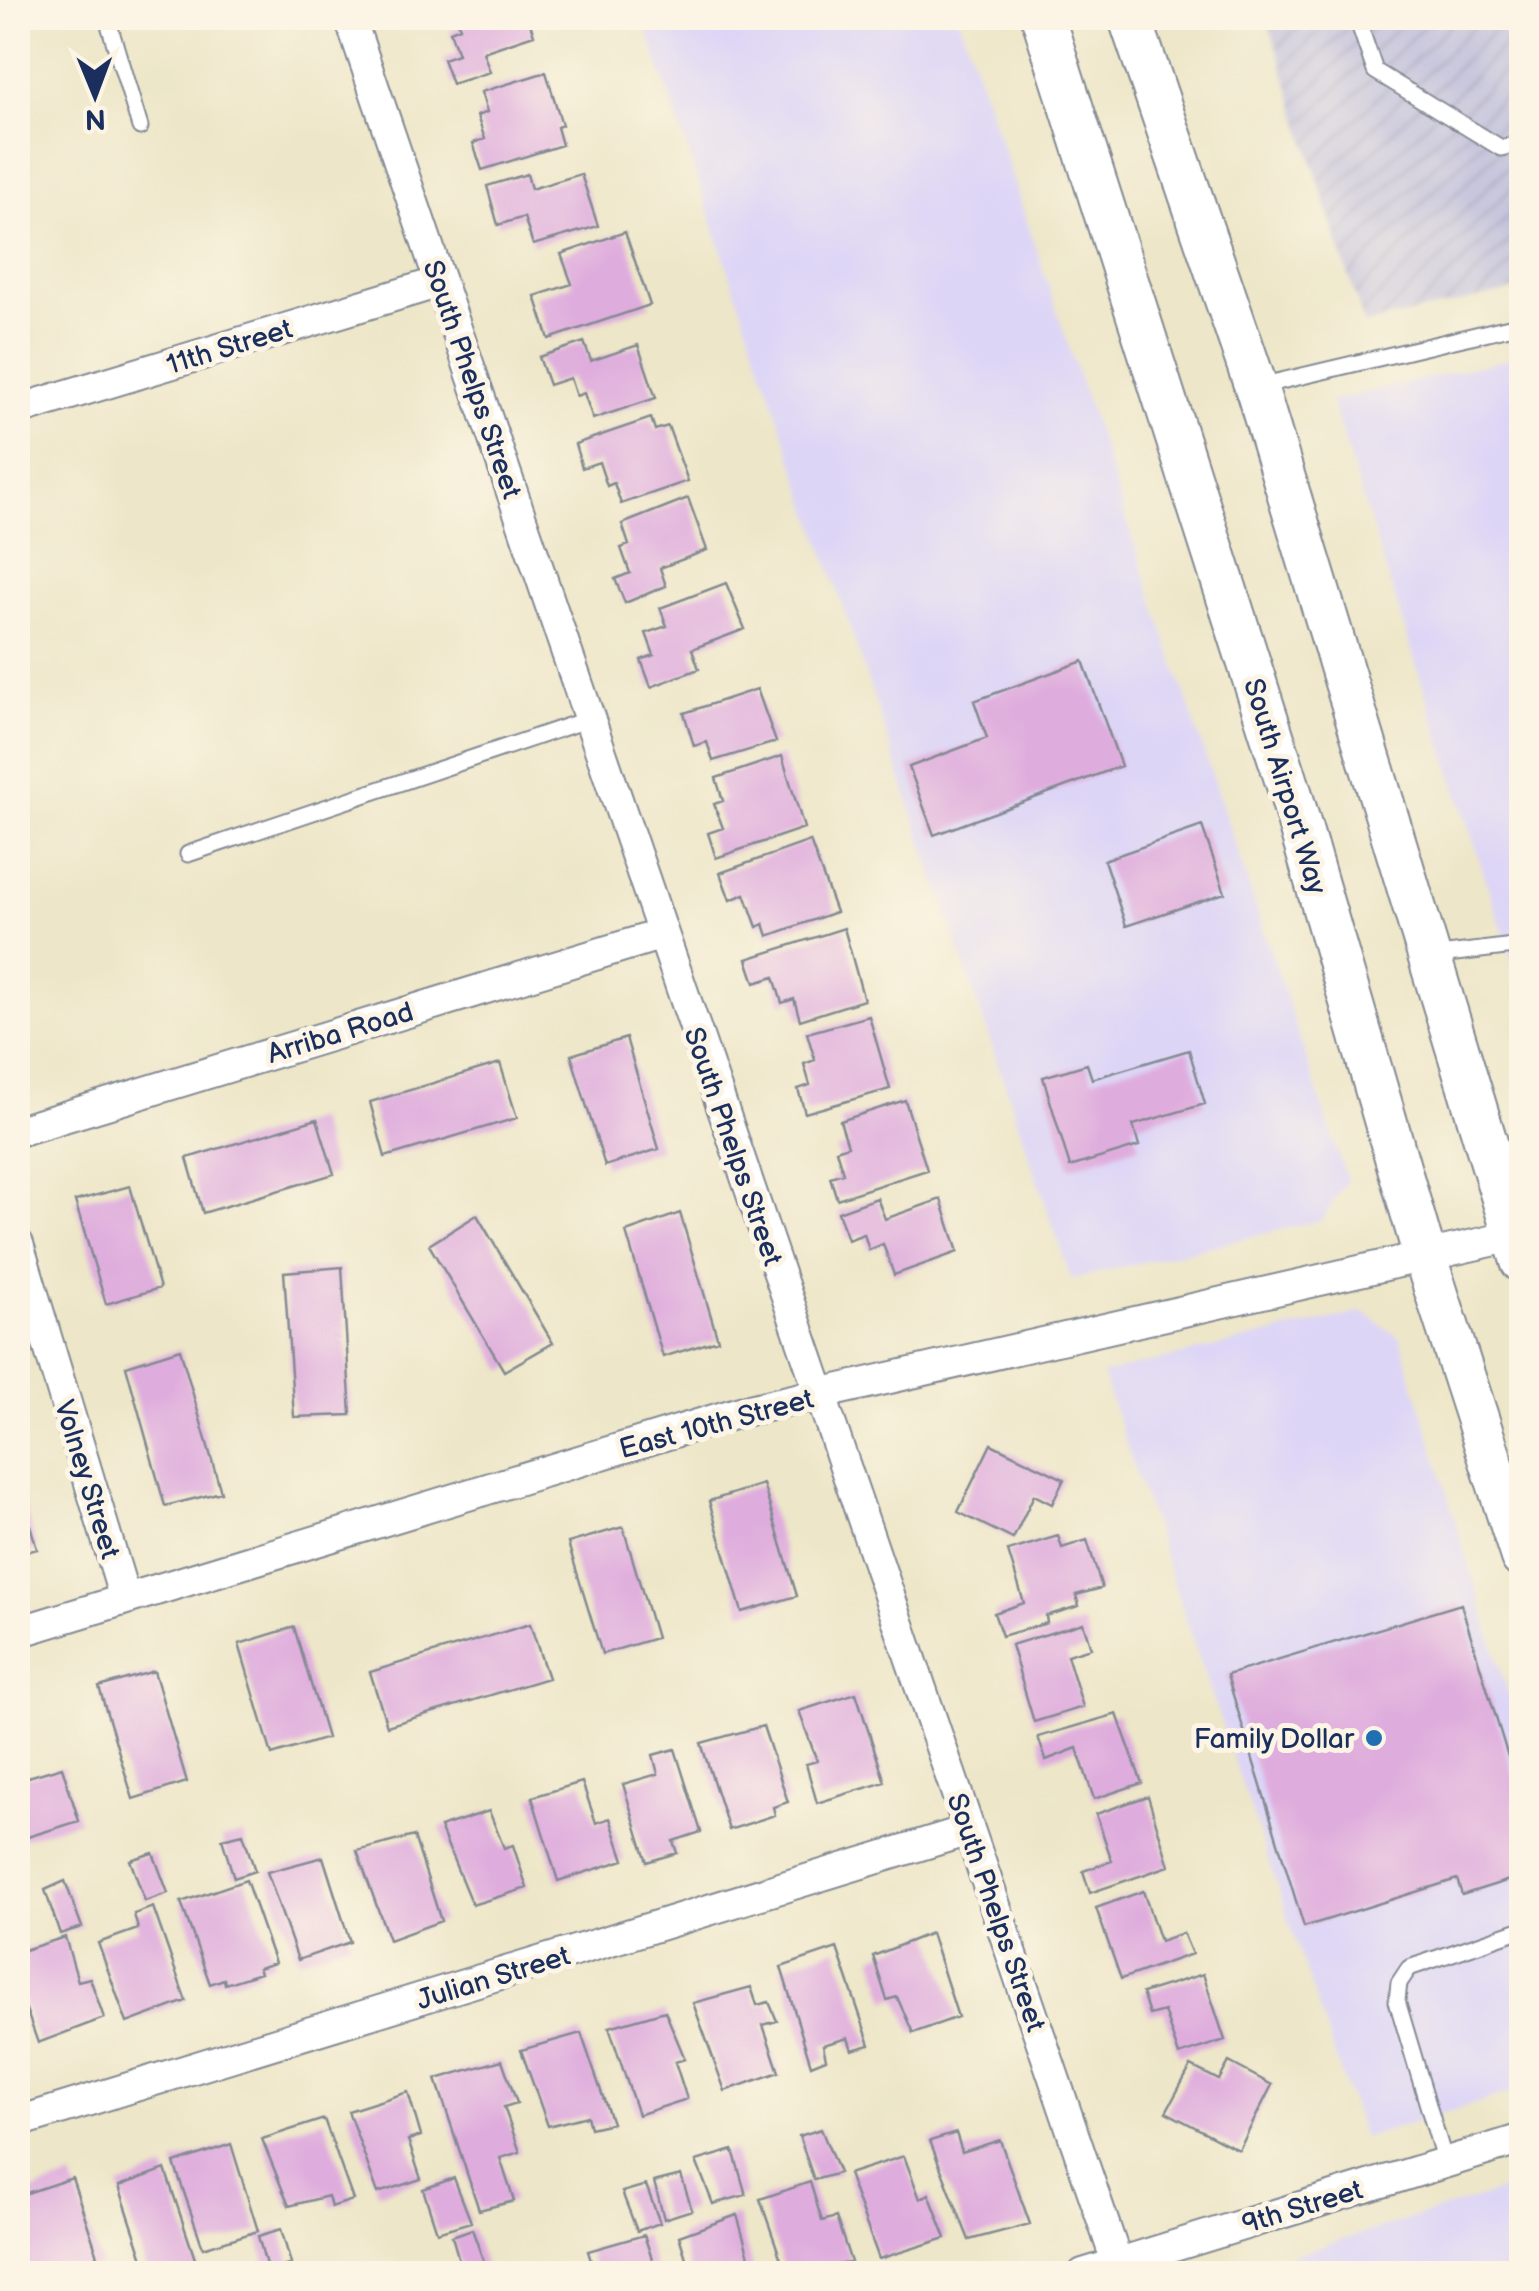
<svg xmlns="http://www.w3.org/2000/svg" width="1539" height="2291" font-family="'Balsamiq Sans',sans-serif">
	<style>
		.built { fill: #ddd5f6 }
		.industrial { fill: url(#industrial-furrows) }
		.building { fill: #dfaddd }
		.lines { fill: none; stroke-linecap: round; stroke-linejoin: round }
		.lane-casing { stroke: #848a93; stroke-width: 19 }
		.street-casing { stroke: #848a93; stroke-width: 34 }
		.secondary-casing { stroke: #848a93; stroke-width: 46 }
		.lane { stroke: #fff; stroke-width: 15 }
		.street { stroke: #fff; stroke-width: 30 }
		.secondary { stroke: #fff; stroke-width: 42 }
		.poi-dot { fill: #1f6fb2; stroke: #fcf5e5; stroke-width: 4 }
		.labels { text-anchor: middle; stroke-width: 10; stroke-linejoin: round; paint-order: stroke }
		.street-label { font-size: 28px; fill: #1b2f5e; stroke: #fcf5e5 }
		.poi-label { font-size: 28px; fill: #1b2f5e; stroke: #fcf5e5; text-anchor: end }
	</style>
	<defs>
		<pattern id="industrial-furrows" width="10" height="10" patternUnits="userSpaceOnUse" patternTransform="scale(2.5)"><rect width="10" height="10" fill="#c2c1dc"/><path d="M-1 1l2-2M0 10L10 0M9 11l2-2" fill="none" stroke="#a6a6bf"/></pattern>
	</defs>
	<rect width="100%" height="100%" fill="#fcf5e5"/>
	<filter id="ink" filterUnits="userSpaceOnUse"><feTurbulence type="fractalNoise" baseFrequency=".01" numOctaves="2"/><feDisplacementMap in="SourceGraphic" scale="20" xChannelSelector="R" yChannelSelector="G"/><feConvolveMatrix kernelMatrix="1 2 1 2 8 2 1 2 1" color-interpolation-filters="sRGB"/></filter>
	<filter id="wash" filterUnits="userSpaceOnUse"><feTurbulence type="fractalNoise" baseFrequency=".0048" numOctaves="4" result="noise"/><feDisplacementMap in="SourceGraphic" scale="40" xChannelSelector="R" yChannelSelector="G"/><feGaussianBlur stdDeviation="2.25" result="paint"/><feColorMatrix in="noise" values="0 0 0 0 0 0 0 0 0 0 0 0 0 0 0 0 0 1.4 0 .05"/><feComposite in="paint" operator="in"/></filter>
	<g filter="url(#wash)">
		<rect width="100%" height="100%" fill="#ede6c8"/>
		<path class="built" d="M643 18H959L1347 1180 1322 1220 1071 1279Z
			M1521 356V988L1331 401Z
			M1363 1312 1400 1338 1521 1736V2090L1363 2138 1102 1374Z
			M1521 2185V2273H1234Z"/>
		<path class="industrial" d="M1267 18H1521V289L1364 324Z"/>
		<g id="blocks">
			<path class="building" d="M456 18H528L534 35 483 52 490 72 452 84 443 59 458 54 450 31 460 27Z
				M546 72 562 125 557 127 562 145 482 170 473 143 485 139 477 116 487 112 481 92Z
				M527 174 531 189 581 174 598 226 533 245 524 217 498 225 487 186Z
				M625 232 650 305 549 339 535 296 572 284 561 254Z
				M584 342 591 361 638 345 656 398 593 419 584 393 576 396 570 378 549 385 539 357Z
				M651 418 655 430 668 426 688 481 621 504 614 483 607 486 599 462 582 468 575 444Z
				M688 498 707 550 660 568 666 586 625 603 615 579 630 573 621 548 629 545 622 524Z
				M726 583 745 629 692 649 699 669 651 687 641 660 654 655 646 633 667 626 660 608Z
				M1083 661 1121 766 934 835 909 767 987 738 974 701Z
				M757 689 776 742 713 761 707 742 694 746 684 713Z
				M782 756 804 828 716 858 708 833 723 828 714 804 723 801 716 778Z
				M1202 826 1225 893 1126 926 1104 860Z
				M810 841 836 912 768 936 764 924 757 927 745 894 730 900 720 873Z
				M844 928 864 1000 800 1020 794 999 782 1003 774 977 755 983 747 959Z
				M869 1016 890 1089 805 1113 798 1089 810 1085 804 1064 815 1060 807 1033Z
				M626 1038 659 1149 605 1166 571 1055Z
				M1189 1050 1205 1104 1133 1125 1139 1146 1070 1167 1043 1077 1087 1064 1092 1079Z
				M500 1063 517 1118 385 1157 370 1102Z
				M905 1100 927 1170 837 1199 830 1177 843 1173 836 1150 848 1146 840 1121Z
				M317 1119 334 1174 203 1213 187 1158Z
				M130 1186 160 1288 106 1304 75 1201Z
				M877 1198 885 1219 941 1199 958 1252 894 1275 883 1244 869 1250 864 1234 848 1240 838 1212Z
				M680 1213 718 1340 663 1357 626 1232Z
				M477 1215 553 1343 504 1371 429 1245Z
				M342 1267 351 1415 294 1417 284 1272Z
				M180 1349 221 1492 165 1506 126 1366Z
				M991 1444 1064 1479 1052 1504 1034 1495 1013 1539 958 1512Z
				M18 1484 37 1549 18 1554Z
				M763 1484 797 1596 742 1612 709 1501Z
				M623 1527 656 1638 602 1654 568 1543Z
				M1058 1536 1062 1548 1087 1540 1102 1588 1076 1595 1079 1606 1046 1616 1047 1623 1002 1636 994 1613 1024 1603 1008 1551Z
				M1461 1604 1522 1802V1876L1462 1895 1457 1879 1304 1927 1227 1675Z
				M1083 1623 1091 1648 1067 1655 1083 1707 1034 1722 1011 1645Z
				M530 1624 548 1678 387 1726 370 1672Z
				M294 1627 327 1738 272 1755 239 1644Z
				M154 1671 187 1782 133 1799 99 1687Z
				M856 1693 885 1782 817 1803 806 1764 817 1761 799 1711Z
				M1117 1714 1142 1783 1094 1799 1077 1748 1046 1760 1038 1737Z
				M763 1726 788 1802 773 1807 775 1815 729 1830 701 1743Z
				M675 1749 701 1832 673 1841 677 1853 647 1862 623 1784 658 1774 653 1755Z
				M62 1767 79 1821 18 1840V1780Z
				M582 1782 596 1823 610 1818 624 1860 558 1881 532 1797Z
				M1148 1796 1169 1866 1090 1893 1083 1871 1112 1861 1096 1814Z
				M489 1811 504 1848 513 1845 527 1888 472 1905 440 1827Z
				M243 1834 255 1871 234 1878 222 1839Z
				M414 1836 441 1921 389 1940 357 1851Z
				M153 1853 168 1893 145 1901 130 1860Z
				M323 1857 350 1942 298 1960 267 1872Z
				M246 1880 275 1963 258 1968 260 1973 225 1984 224 1979 210 1984 181 1902Z
				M65 1881 82 1927 60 1934 45 1890Z
				M1143 1891 1160 1941 1183 1933 1192 1954 1121 1979 1096 1908Z
				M153 1907 186 2001 127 2023 98 1943 138 1929 134 1914Z
				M931 1933 958 2017 913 2033 897 1997 887 2000 873 1956Z
				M65 1937 78 1981 90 1978 104 2018 38 2043 18 1987V1952Z
				M837 1948 870 2045 852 2050 848 2038 823 2045 826 2059 811 2065 781 1967Z
				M1203 1974 1225 2040 1179 2055 1164 2011 1149 2015 1142 1993Z
				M751 1987 757 2005 769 2002 777 2021 763 2025 779 2072 725 2091 693 2003Z
				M665 2011 685 2059 675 2062 687 2099 638 2115 609 2027Z
				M581 2033 612 2123 590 2128 587 2116 548 2126 521 2050Z
				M502 2060 517 2103 504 2107 520 2152 500 2158 514 2201 479 2210 436 2079Z
				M1229 2062 1272 2085 1239 2150 1166 2112 1191 2066 1219 2080Z
				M408 2092 421 2136 408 2140 421 2179 378 2193 348 2111Z
				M324 2119 353 2200 331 2207 328 2196 289 2206 262 2139Z
				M821 2129 839 2173 814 2180 799 2136Z
				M956 2133 962 2152 1000 2140 1030 2224 969 2240 930 2141Z
				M231 2144 258 2231 203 2248 174 2163Z
				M733 2150 746 2195 713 2204 696 2161Z
				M904 2156 920 2199 929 2194 946 2238 879 2259 848 2174Z
				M165 2169 200 2274H148L119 2186Z
				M681 2175 692 2210 664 2219 654 2182Z
				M72 2178 101 2265 72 2274H18V2196Z
				M454 2178 471 2222 437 2232 423 2189Z
				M810 2182 822 2221 836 2217 851 2262 837 2265 839 2270 827 2274H786L760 2199Z
				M646 2185 660 2223 637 2231 622 2192Z
				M737 2215 754 2274H691L679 2236Z
				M281 2229 291 2264 268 2272 258 2236Z
				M472 2229 487 2271 481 2274H463L452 2236Z
				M644 2235 657 2274H595L588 2251Z"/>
		</g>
	</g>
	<g filter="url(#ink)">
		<use href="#blocks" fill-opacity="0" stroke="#848a93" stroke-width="2.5"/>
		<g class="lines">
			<g class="lane-casing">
				<path id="lane" d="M107 18 140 127
					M1357 18 1375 71 1501 148 1522 143
					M1260 386 1522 324
					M188 854 589 719
					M1431 956 1522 945
					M1445 2162 1397 2001 1399 1983 1409 1968 1522 1929"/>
			</g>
			<g class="street-casing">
				<path id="street" d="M350 18 1121 2274
					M18 410 440 282
					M18 1131 663 934
					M18 1244 125 1599
					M18 1632 740 1412 1522 1234
					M18 2122 969 1830
					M1083 2274 1522 2139"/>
			</g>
			<g class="secondary-casing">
				<path id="secondary" d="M1043 18 1291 795 1425 1257 1522 1557
					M1130 18 1258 393 1522 1261"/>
			</g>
			<use href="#lane" class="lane"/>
			<use href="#street" class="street"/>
			<use href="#secondary" class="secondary"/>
		</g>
	</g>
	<circle class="poi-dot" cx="1374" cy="1738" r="10"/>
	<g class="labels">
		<g class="street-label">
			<text transform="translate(229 346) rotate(-17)" y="10">11th Street</text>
			<text transform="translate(473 379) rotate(71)" y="10">South Phelps Street</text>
			<text transform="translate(1286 786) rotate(73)" y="10">South Airport Way</text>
			<text transform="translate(340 1032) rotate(-17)" y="10">Arriba Road</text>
			<text transform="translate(734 1146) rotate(71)" y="10">South Phelps Street</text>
			<text transform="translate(716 1423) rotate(-15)" y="10">East 10th Street</text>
			<text transform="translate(88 1479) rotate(73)" y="10">Volney Street</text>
			<text transform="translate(997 1912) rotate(71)" y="10">South Phelps Street</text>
			<text transform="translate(493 1977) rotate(-17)" y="10">Julian Street</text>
			<text transform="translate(1302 2206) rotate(-17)" y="10">9th Street</text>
		</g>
		<g class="poi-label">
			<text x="1354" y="1748">Family Dollar</text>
		</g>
	</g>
	<rect width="1539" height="2291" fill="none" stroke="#fcf5e5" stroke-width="60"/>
	<g transform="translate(95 95) rotate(179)" stroke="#fcf5e5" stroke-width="8" paint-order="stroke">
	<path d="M0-8L18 38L0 25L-18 38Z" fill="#1b2f5e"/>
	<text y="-15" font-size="28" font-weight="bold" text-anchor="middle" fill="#1b2f5e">N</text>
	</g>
</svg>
